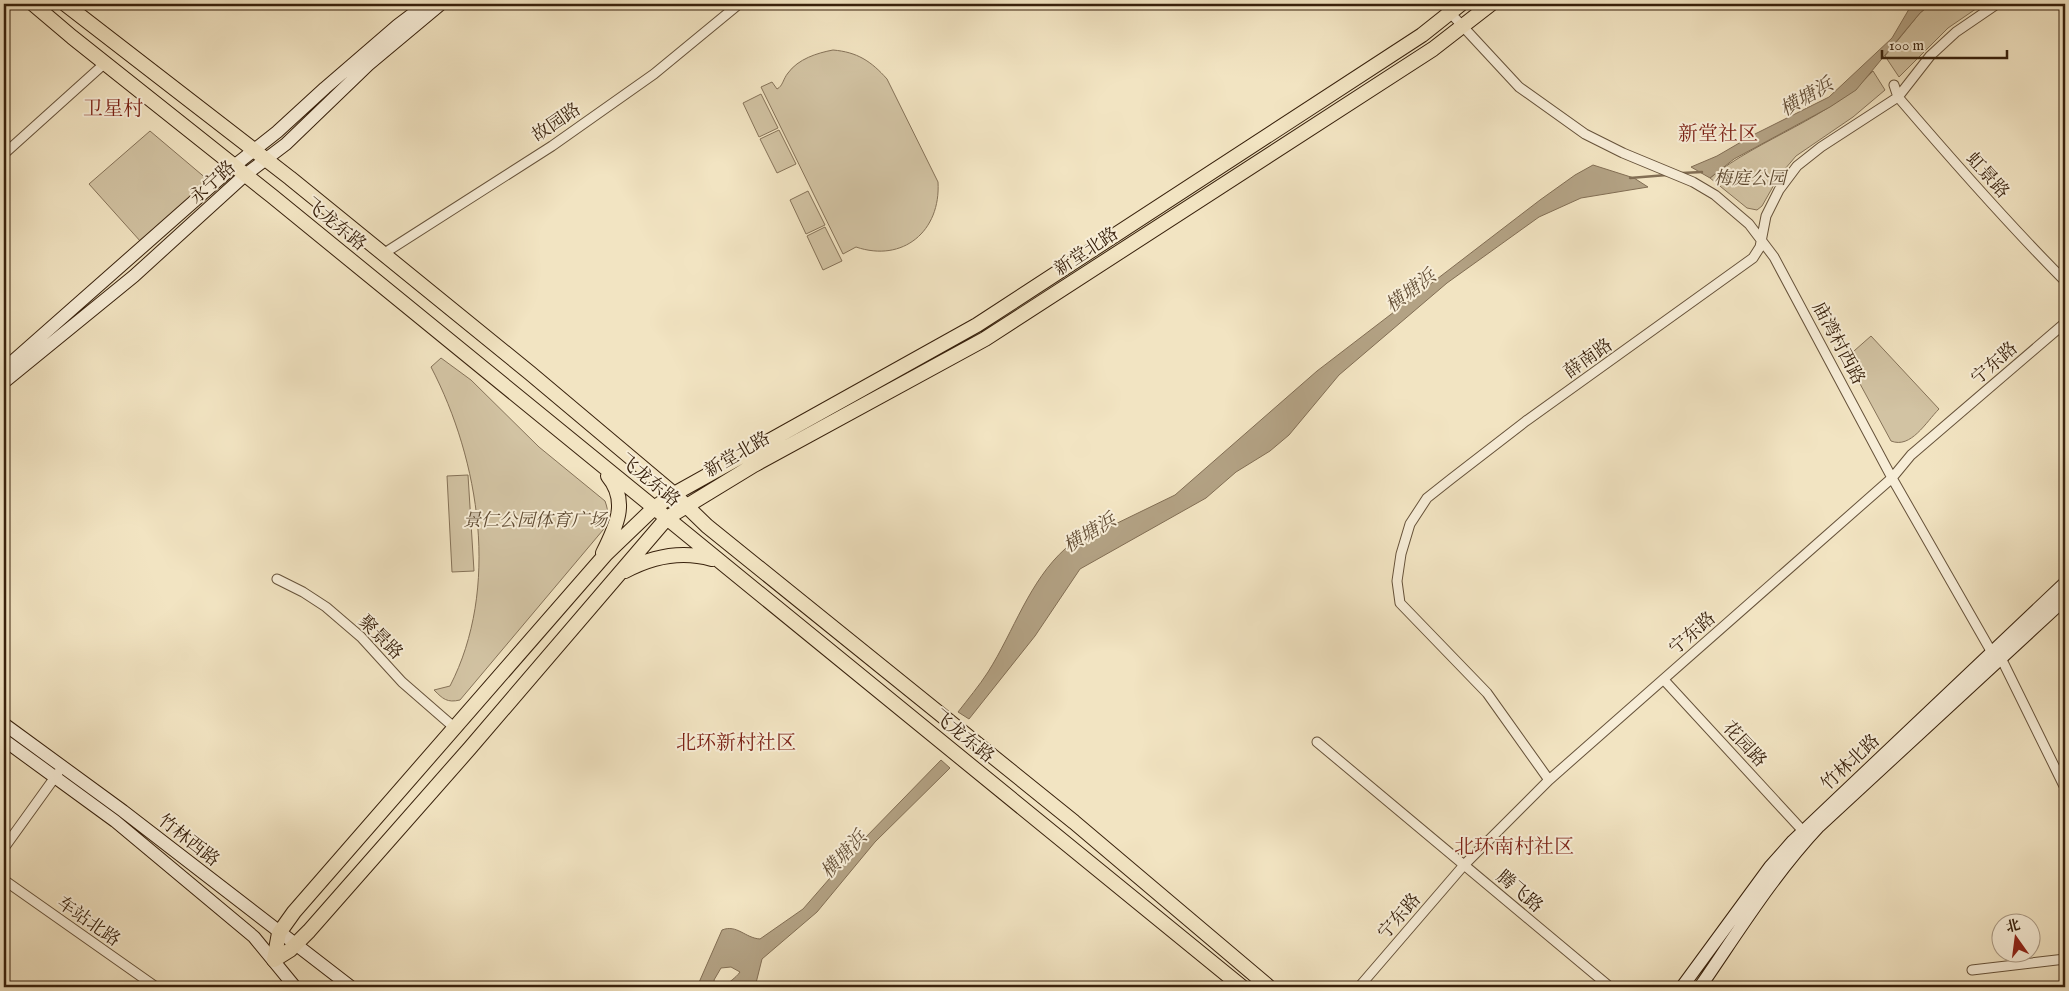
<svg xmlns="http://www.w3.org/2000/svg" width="2069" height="991" font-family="'IM FELL English','Noto Serif SC',serif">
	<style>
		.green { fill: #d2c3a3; stroke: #857258 }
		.water { fill: #b3a284; stroke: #826e54 }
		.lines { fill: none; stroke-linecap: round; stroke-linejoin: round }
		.stream { stroke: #826e54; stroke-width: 2.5 }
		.street-casing { stroke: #66523a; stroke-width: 11 }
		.secondary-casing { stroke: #38210c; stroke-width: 14 }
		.primary-casing { stroke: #38210c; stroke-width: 16 }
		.street { stroke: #f7edd7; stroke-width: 9 }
		.secondary { stroke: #f7edd7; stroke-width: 12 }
		.primary { stroke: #f2e4c2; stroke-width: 14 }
		.labels { text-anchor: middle; stroke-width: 4; stroke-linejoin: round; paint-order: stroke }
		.street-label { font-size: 18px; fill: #38210c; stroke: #f7edd7 }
		.park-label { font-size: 18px; font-style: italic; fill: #5e4a32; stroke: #f7edd7 }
		.water-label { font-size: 19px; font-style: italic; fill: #634e36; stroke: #f7edd7 }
		.quarter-label { font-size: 20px; fill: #7a1f14; stroke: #f7edd7 }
	</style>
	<rect width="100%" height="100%" fill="#f2e4c2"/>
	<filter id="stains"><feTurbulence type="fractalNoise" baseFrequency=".004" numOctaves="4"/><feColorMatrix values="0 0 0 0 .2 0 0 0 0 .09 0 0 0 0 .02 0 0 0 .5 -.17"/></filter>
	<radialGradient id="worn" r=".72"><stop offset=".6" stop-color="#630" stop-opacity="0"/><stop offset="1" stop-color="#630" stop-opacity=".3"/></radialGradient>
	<path class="green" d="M1931 4H1983L1948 28 1899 77 1885 56 1920 13Z
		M833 50C857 52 871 61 887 79L938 182C941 231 903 263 856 247L843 254 761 87 772 82 777 89C783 86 783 79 788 73 798 59 817 53 833 50Z
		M1873 71 1885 90 1853 117 1796 156 1779 176 1762 206 1757 210 1747 208 1710 178C1761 137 1830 119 1873 71Z
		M761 94 778 128 759 137 743 103Z
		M779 130 796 164 777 173 760 139Z
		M150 131 208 180V186L141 242 89 184Z
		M808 191 825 225 806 234 790 200Z
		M825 227 842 261 823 270 807 236Z
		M1871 336 1939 409C1926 422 1911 449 1891 441L1846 358Z
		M441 358 471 380 539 447 605 501C609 512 609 520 603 530L460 700C447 703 443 699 434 690L450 686C500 589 480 461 431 367Z
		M468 475 474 571 452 572 447 476Z"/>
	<path class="water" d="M1912 4H1931L1920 13 1856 90 1830 107 1734 159 1710 178 1691 167 1717 156 1753 135 1829 97 1892 38Z
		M1593 165 1634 178 1648 187 1581 198 1539 217 1447 283 1339 375 1289 435 1270 451 1236 472 1206 498 1080 569 1035 636 969 719 958 712C968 699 979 686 988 672 1014 631 1029 581 1066 548L1175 495 1317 371 1540 200 1575 175Z
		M941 760 950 768 875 842 817 912 762 959 755 987H725C729 981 735 979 740 972L731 967 721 968 714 980 715 984 720 982 723 985 721 987H697L722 930C737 924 745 938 760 939L803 909 864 839Z"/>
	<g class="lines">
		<path class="stream" d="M1682 173 1702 172
			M1630 178 1667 175"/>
		<g class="street-casing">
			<path id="street" d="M1442 4 1519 87 1585 134 1623 153 1693 182 1715 195 1749 224 1774 257 1892 478 1991 651 2001 658 2065 788
				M1894 85 1898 97C1952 160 2006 222 2065 281
				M4 154 104 64
				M383 254 552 146 654 74 739 4
				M277 579 303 592 326 607 361 637 402 682 456 729
				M1664 680 1803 831
				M1317 742 1610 987
				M1549 780 1487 693 1400 603 1397 581 1401 554 1410 524 1427 498 1451 479 1526 421 1753 258 1760 247 1766 216 1779 190 1797 166 1821 147 1898 97 1930 56 1956 32 1997 4
				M4 848 58 773
				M4 880 156 987
				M1972 970 2065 959
				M1359 987 1464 865 1549 780 1892 478 1911 455 2065 323"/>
		</g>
		<g class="secondary-casing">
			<path id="secondary" d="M4 369 234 166 277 132 325 88 398 25 426 4
				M4 382 134 276 245 175 286 144 368 65 441 4
				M4 724 123 811 351 987
				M4 740 115 821 254 937 295 987
				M1682 987 1770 867 1793 841 2065 583
				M1700 987C1738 932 1773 875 1819 826L2065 599"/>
		</g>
		<g class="primary-casing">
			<path id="primary" d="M33 4 72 37 272 196 1242 987
				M65 4 290 178 530 373 674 494 707 526 1074 822 1269 987
				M603 553C616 527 629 501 608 476
				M625 571C653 556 681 550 712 559
				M274 960 290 950 309 931 470 748 667 518 754 465 985 339 1433 49 1491 4
				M274 960 279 933 294 912 606 554 654 508 674 494 977 325 1422 35 1461 4"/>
		</g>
		<use href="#street" class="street"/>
		<use href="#secondary" class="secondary"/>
		<use href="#primary" class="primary"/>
	</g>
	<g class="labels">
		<g class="street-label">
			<text transform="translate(556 122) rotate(-34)" y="6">故园路</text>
			<text transform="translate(1988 175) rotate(48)" y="6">虹景路</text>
			<text transform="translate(212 182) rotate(-42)" y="6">永宁路</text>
			<text transform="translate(336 224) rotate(39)" y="6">飞龙东路</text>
			<text transform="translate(1086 251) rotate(-33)" y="6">新堂北路</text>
			<text transform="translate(1839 343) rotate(62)" y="6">庙湾村西路</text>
			<text transform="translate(1588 358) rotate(-35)" y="6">薛南路</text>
			<text transform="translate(1994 363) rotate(-41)" y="6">宁东路</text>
			<text transform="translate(737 454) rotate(-30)" y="6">新堂北路</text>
			<text transform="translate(650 480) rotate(39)" y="6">飞龙东路</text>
			<text transform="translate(1692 633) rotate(-41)" y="6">宁东路</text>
			<text transform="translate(381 637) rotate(45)" y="6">聚景路</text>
			<text transform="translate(964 736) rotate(39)" y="6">飞龙东路</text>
			<text transform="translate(1745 744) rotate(47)" y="6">花园路</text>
			<text transform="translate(1850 762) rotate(-43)" y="6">竹林北路</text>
			<text transform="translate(189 840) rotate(38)" y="6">竹林西路</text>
			<text transform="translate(1520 891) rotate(40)" y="6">腾飞路</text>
			<text transform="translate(1399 916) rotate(-49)" y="6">宁东路</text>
			<text transform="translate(89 921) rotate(35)" y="6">车站北路</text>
		</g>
		<g class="park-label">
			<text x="1750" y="184">梅庭公园</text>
			<text x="535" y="526">景仁公园体育广场</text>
		</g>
		<g class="water-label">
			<text transform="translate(1806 96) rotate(-30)" y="7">横塘浜</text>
			<text transform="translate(1410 290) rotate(-37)" y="7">横塘浜</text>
			<text transform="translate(1089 532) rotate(-31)" y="7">横塘浜</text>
			<text transform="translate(843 854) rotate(-47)" y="7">横塘浜</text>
		</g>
		<g class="quarter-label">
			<text x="113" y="115">卫星村</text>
			<text x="1718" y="140">新堂社区</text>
			<text x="736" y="749">北环新村社区</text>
			<text x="1514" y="853">北环南村社区</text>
		</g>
	</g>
	<rect width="2069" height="991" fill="none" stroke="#f2e4c2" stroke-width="20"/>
	<rect x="5" y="5" width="2059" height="981" fill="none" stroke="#38210c" stroke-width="2.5"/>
	<rect x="10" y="10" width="2049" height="971" fill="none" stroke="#38210c"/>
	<g transform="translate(2016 938) rotate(346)"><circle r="24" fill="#f7edd7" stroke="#ab9b86"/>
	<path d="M0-4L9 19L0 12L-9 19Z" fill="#8f2418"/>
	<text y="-8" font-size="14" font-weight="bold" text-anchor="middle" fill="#38210c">北</text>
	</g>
	<path d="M1882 50v8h125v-8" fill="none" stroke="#38210c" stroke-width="2.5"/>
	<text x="1889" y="50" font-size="15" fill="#38210c" stroke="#f7edd7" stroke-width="4" paint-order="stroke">100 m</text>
	<rect width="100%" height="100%" filter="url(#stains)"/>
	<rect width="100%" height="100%" fill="url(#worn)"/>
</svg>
